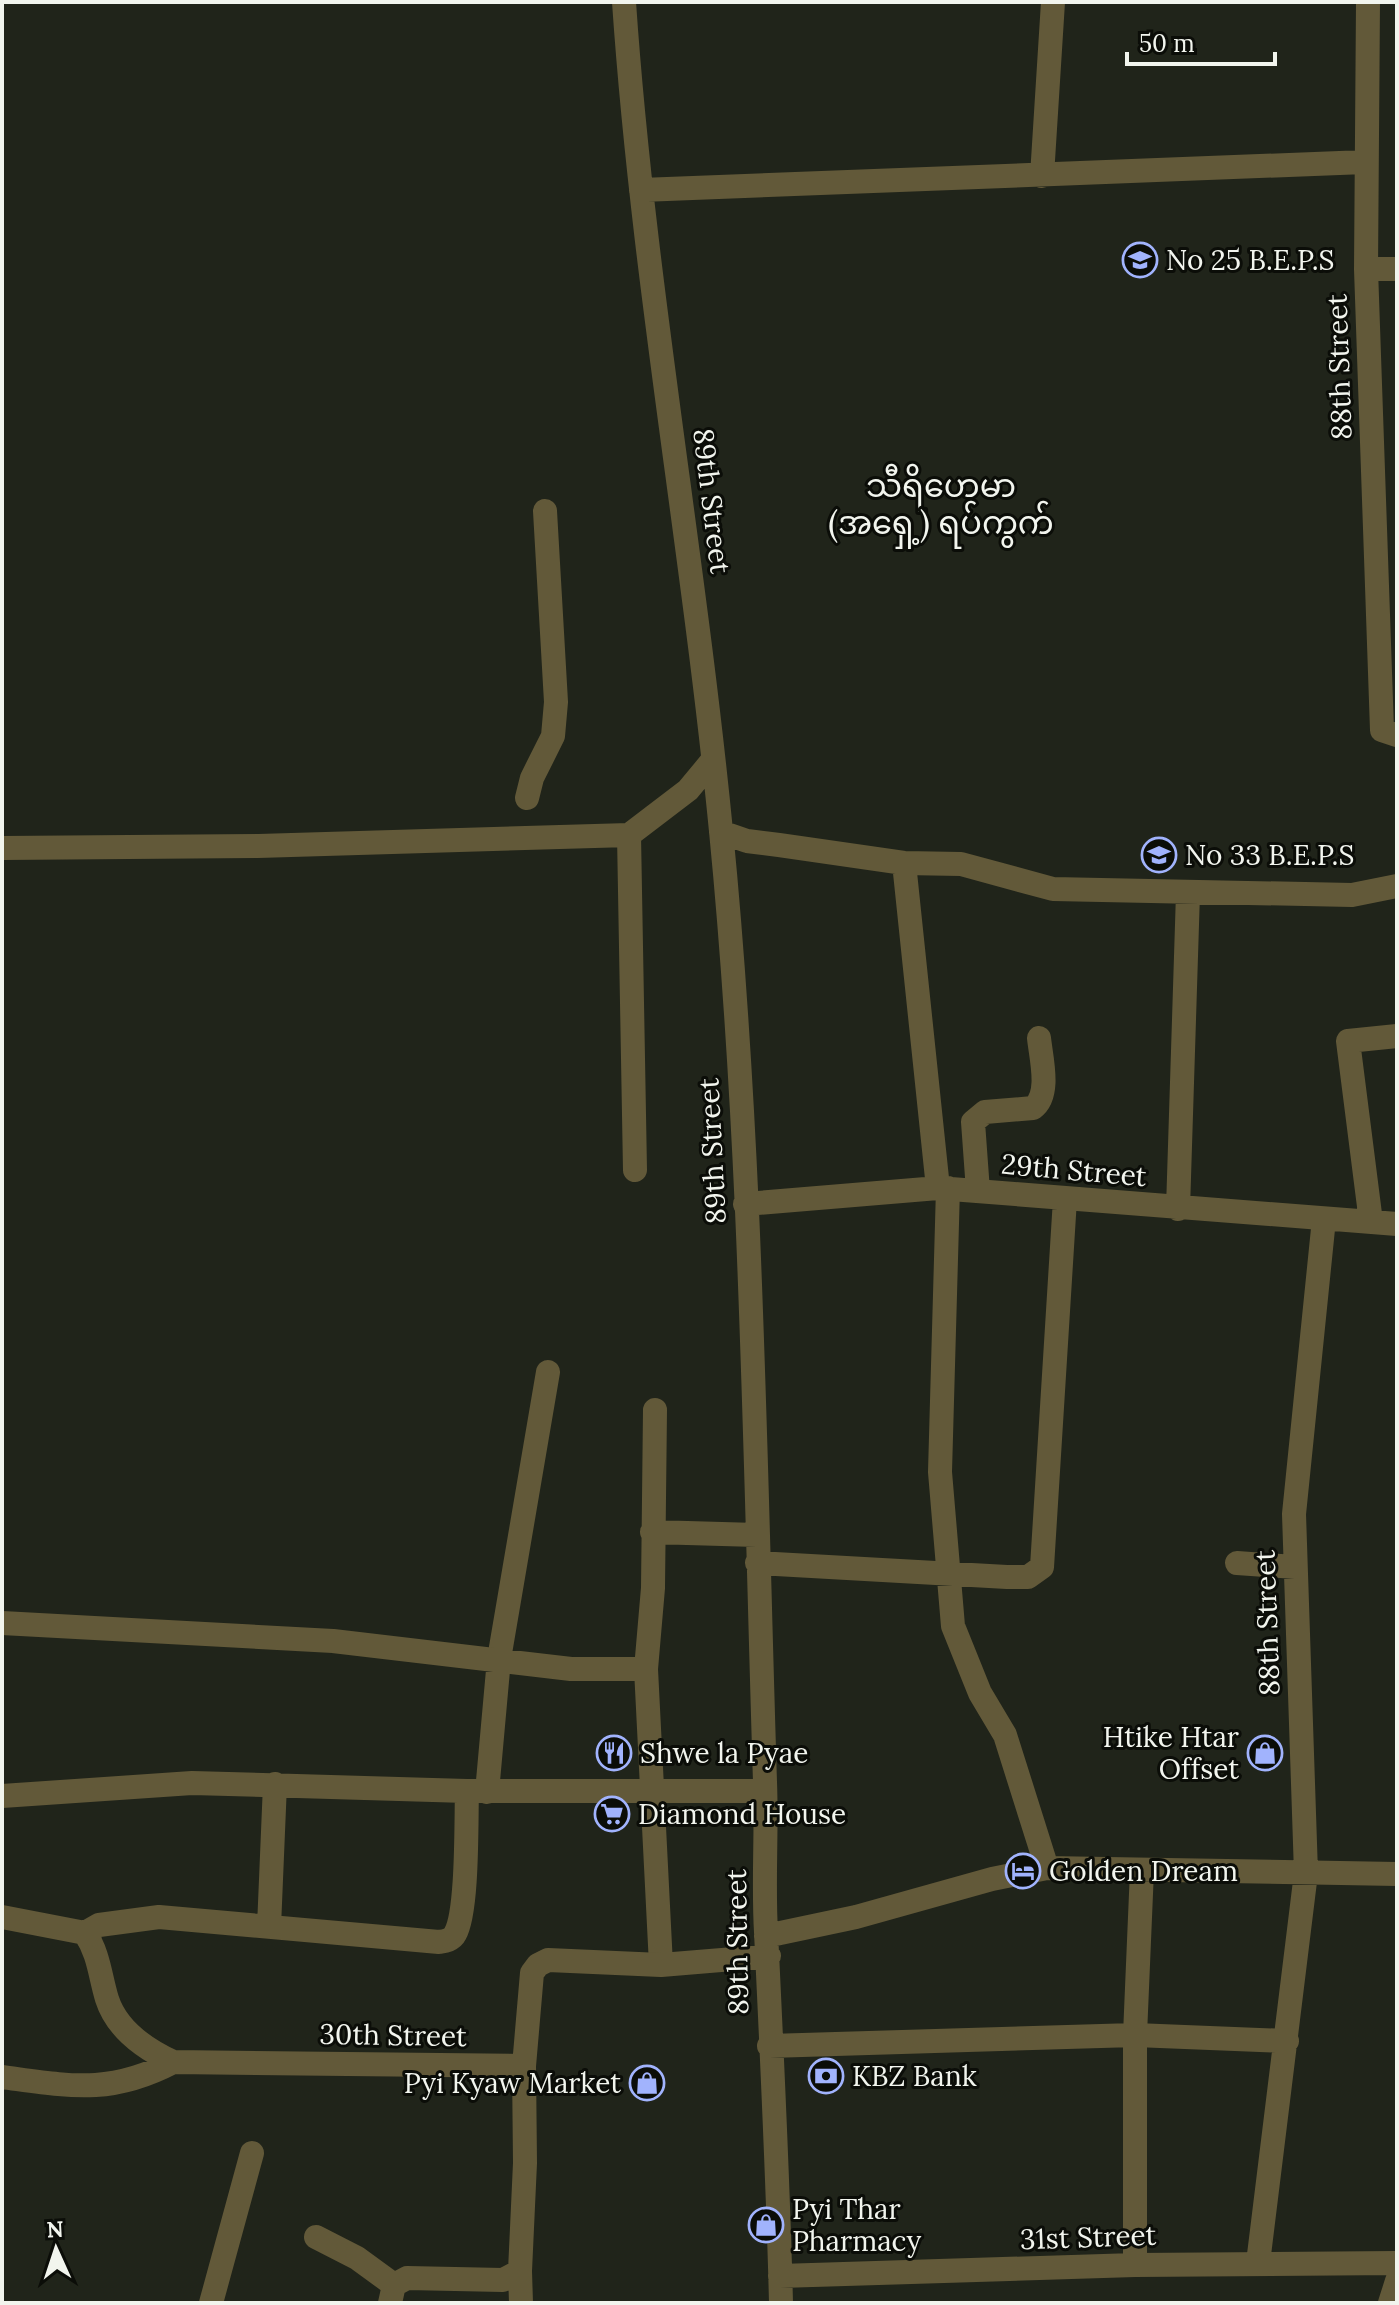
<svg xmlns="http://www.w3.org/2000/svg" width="1399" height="2305" font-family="Lora,'Noto Sans Myanmar',serif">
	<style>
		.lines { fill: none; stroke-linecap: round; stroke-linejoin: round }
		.minor { stroke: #625939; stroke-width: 24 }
		.labels { text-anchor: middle; stroke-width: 6; stroke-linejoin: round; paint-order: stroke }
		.poi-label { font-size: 28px; fill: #f2f5ee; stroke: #0b0d08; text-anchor: start }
		.street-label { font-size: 28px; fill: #f2f5ee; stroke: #0b0d08 }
		.quarter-label { font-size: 32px; fill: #f2f5ee; stroke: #0b0d08 }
	</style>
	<rect width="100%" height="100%" fill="#20241a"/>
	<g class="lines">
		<path class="minor" d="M624 2C643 280 694 554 721 831 752 1147 755 1465 765 1782 767 1832 763 1882 766 1932 772 2055 778 2179 781 2303
			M1368 2 1366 269 1382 730 1397 735
			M1042 176 1053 2
			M641 190 1365 162
			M1366 269H1397
			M527 798 532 778 553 736 556 702 545 511
			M721 832 747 841 779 845 904 863 961 864 1053 889 1352 895 1397 886
			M629 835 635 1170
			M2 848 258 846 629 835 688 790 712 761
			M904 863 938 1188
			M948 1188 940 1472 953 1626 980 1693 1005 1735 1047 1868
			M978 1191 973 1122 985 1112 1033 1108C1051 1095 1041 1058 1039 1038
			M745 1204 938 1188 1397 1224
			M1178 1209 1188 893
			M1371 1222 1348 1041 1397 1036
			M652 1532 757 1535
			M757 1563 1007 1577H1028L1042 1567 1065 1199
			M1237 1563 1295 1567
			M2 1623 333 1641 571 1669H646L661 1965
			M646 1669 653 1588 655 1410
			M487 1792 499 1659 548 1372
			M2 1796 192 1783 467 1791H765
			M2 1917 85 1933C99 1954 100 1976 107 1999 117 2030 145 2049 173 2062L524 2066 532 1973 538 1965 548 1960 661 1965 769 1956
			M269 1927 275 1784
			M85 1933 99 1925 159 1917 439 1942C445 1941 452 1940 455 1934 468 1912 466 1821 467 1791
			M766 1936 856 1917 992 1879 1047 1868 1397 1874
			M769 2046 1135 2035 1287 2041
			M2 2077C70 2086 110 2095 173 2062
			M316 2237 357 2258 394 2285
			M1258 2263 1306 1873 1294 1514 1324 1219
			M1135 2265V2035L1142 1870
			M520 2271 521 2303
			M780 2276 1135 2265 1397 2263
			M211 2303 252 2153
			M390 2303 394 2285 407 2278 503 2280 520 2271 525 2163 524 2066
			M1390 2303 1397 2281"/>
	</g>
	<defs>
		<g id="school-ring" transform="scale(1.8)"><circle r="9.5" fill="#0b0d08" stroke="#a1b3fd" stroke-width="1.5"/><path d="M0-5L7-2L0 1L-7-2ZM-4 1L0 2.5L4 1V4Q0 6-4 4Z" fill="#a1b3fd"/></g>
		<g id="restaurant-ring" transform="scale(1.8)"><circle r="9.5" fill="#0b0d08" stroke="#a1b3fd" stroke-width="1.5"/><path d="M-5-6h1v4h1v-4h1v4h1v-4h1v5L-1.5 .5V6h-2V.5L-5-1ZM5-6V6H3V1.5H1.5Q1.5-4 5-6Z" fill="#a1b3fd"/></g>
		<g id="shop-ring" transform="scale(1.8)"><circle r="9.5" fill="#0b0d08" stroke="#a1b3fd" stroke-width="1.5"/><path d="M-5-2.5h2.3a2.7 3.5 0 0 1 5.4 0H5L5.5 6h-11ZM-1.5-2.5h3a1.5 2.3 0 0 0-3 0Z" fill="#a1b3fd"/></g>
		<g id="supermarket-ring" transform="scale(1.8)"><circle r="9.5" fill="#0b0d08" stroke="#a1b3fd" stroke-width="1.5"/><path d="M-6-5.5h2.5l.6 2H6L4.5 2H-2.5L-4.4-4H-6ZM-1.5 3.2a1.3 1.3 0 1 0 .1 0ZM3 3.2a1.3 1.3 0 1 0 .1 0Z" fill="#a1b3fd"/></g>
		<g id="hotel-ring" transform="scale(1.8)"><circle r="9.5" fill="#0b0d08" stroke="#a1b3fd" stroke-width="1.5"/><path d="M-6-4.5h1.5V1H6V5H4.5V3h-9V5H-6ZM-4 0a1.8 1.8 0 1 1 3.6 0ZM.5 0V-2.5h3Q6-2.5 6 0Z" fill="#a1b3fd"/></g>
		<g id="bank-ring" transform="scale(1.8)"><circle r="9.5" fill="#0b0d08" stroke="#a1b3fd" stroke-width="1.5"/><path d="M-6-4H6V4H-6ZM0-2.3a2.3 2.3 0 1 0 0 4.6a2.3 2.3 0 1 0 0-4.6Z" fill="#a1b3fd"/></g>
	</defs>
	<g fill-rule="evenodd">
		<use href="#school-ring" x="1140" y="260"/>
		<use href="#school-ring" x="1159" y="855"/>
		<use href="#restaurant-ring" x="614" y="1753"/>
		<use href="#shop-ring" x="1265" y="1753"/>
		<use href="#supermarket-ring" x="612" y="1814"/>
		<use href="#hotel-ring" x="1023" y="1871"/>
		<use href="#bank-ring" x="826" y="2076"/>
		<use href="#shop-ring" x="647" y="2083"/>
		<use href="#shop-ring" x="766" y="2225"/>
	</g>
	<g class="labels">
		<g class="poi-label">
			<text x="1166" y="270">No 25 B.E.P.S</text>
			<text x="1185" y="865">No 33 B.E.P.S</text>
			<text x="1239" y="1747" text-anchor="end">Htike Htar<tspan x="1239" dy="32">Offset</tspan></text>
			<text x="640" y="1763">Shwe la Pyae</text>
			<text x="638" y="1824">Diamond House</text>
			<text x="1049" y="1881">Golden Dream</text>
			<text x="852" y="2086">KBZ Bank</text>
			<text x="621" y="2093" text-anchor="end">Pyi Kyaw Market</text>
			<text x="792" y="2219">Pyi Thar<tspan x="792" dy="32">Pharmacy</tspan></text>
		</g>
		<g class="street-label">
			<text transform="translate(1339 367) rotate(-92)" y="10">88th Street</text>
			<text transform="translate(712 501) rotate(83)" y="10">89th Street</text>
			<text transform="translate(712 1151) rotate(-93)" y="10">89th Street</text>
			<text transform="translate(1074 1170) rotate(5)" y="10">29th Street</text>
			<text transform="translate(1267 1623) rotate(-92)" y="10">88th Street</text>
			<text transform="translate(737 1942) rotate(-91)" y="10">89th Street</text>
			<text transform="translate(393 2035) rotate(1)" y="10">30th Street</text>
			<text transform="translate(1088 2237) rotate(-2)" y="10">31st Street</text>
		</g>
		<g class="quarter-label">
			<text x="941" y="497">သီရိဟေမာ<tspan x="941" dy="37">(အရှေ့) ရပ်ကွက်</tspan></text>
		</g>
	</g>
	<rect width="1399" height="2305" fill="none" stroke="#f2f5ee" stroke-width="8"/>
	<g transform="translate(56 2249) rotate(357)" stroke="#0b0d08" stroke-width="6" paint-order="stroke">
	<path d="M0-6L14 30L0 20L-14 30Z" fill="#f2f5ee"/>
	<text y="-12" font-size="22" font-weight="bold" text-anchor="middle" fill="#f2f5ee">N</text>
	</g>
	<path d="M1127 52v12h148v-12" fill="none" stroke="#f2f5ee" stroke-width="4"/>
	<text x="1139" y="52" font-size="24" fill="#f2f5ee" stroke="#0b0d08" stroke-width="6" paint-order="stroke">50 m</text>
</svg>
